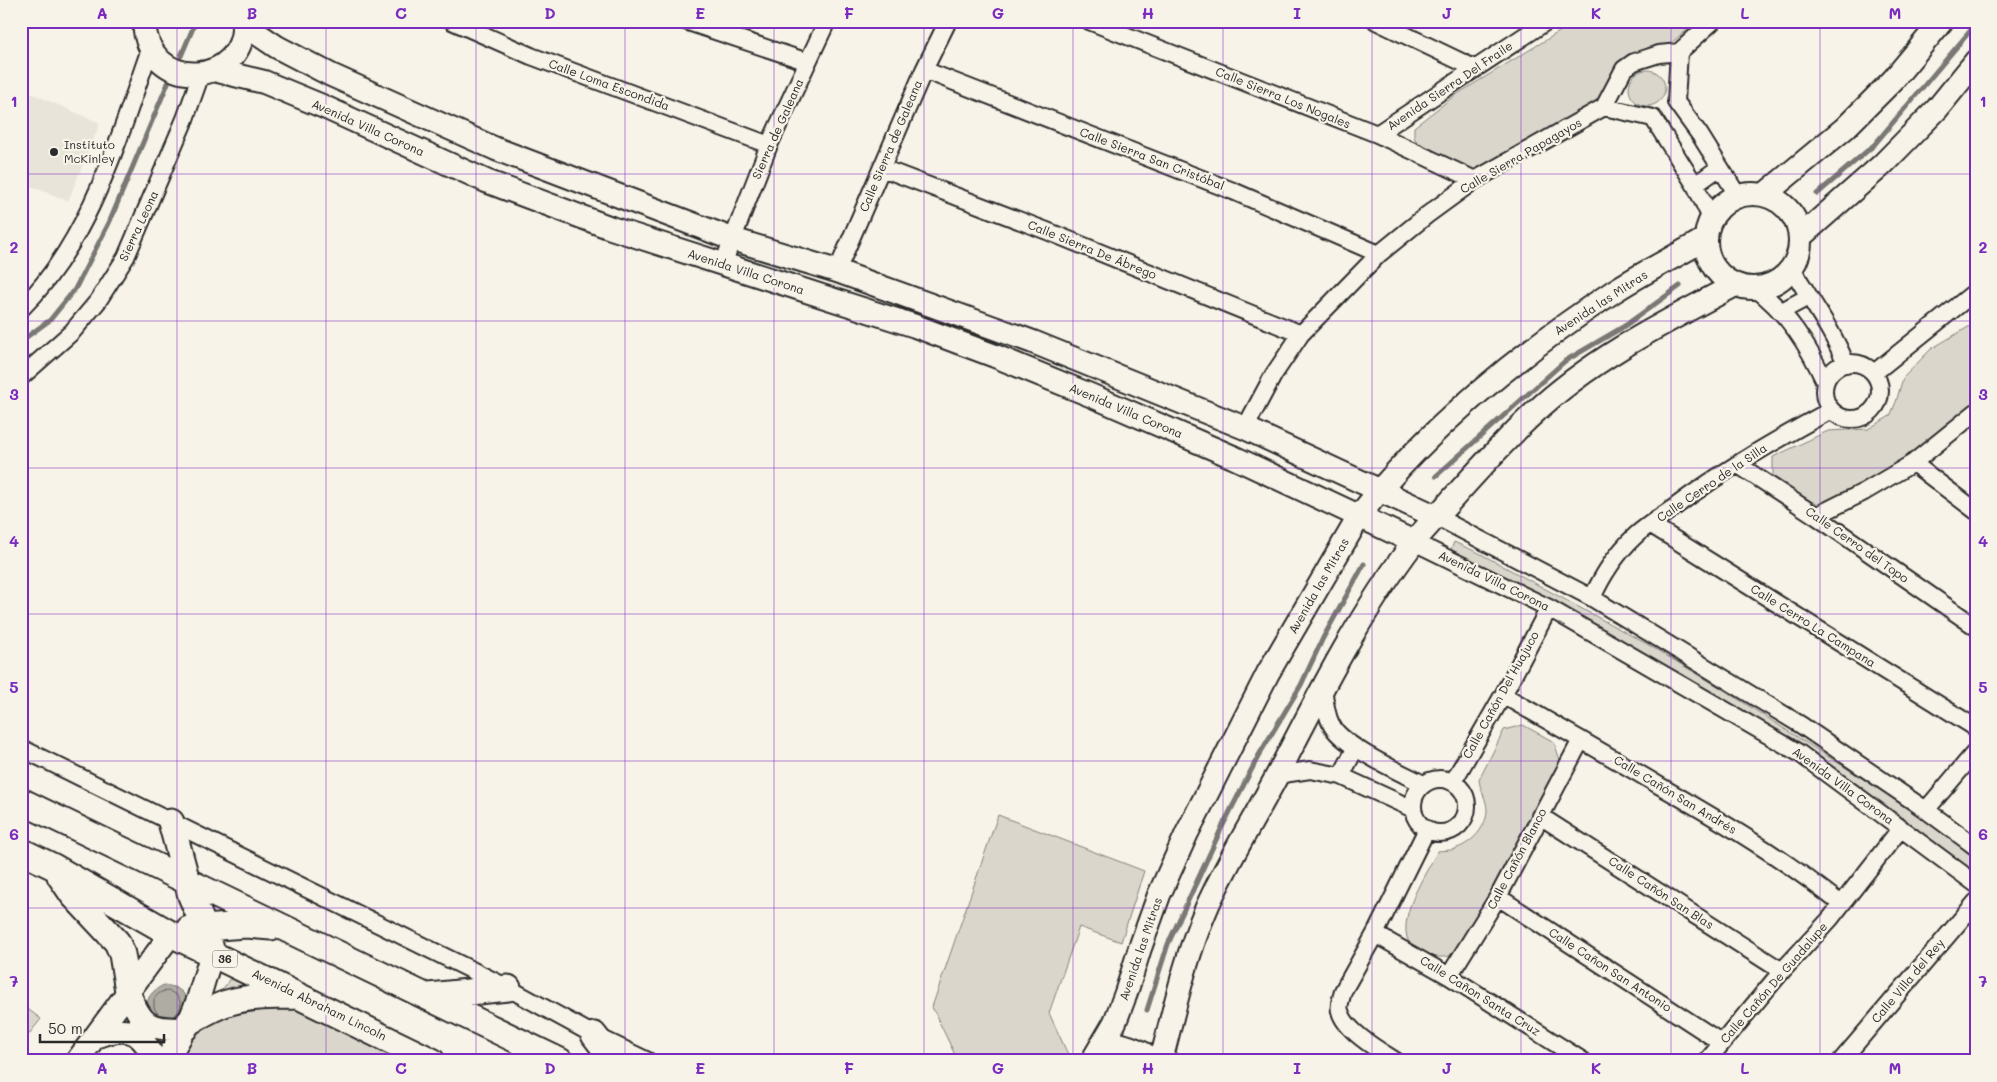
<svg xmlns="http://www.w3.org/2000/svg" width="1997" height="1082" font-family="Mali,sans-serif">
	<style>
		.built { fill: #e8e4da }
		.green { fill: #dad6cc; stroke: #82807c }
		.water { fill: #afaca4; stroke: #7a7874 }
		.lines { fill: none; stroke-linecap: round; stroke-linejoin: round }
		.shore { stroke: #605f5b; stroke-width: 1 }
		.stream { stroke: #7a7874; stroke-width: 5 }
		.street-casing { stroke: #2b2b2b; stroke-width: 20 }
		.secondary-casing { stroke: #2b2b2b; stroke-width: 26 }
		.primary-casing { stroke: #2b2b2b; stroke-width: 29 }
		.street { stroke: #f7f3e8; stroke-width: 16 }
		.secondary { stroke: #f7f3e8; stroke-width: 22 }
		.primary { stroke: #f7f3e8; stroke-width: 25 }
		.grid { fill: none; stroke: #7b2cbf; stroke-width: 1; stroke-opacity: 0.55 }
		.poi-dot { fill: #2b2b2b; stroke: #f7f3e8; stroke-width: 2 }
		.labels { text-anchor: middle; stroke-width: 4.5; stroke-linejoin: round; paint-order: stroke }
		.shield { fill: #f7f3e8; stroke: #686764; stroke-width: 1 }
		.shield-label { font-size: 11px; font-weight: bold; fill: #2b2b2b }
		.street-label { font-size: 12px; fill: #2b2b2b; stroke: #f7f3e8 }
		.poi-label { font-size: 12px; fill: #2b2b2b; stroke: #f7f3e8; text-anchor: start }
		.neatline { fill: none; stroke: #7b2cbf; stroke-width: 2 }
		.grid-label { font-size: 16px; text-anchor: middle; font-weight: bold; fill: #7b2cbf }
	</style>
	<rect width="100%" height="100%" fill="#f7f3e8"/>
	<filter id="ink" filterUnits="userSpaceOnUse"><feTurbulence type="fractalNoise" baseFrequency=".02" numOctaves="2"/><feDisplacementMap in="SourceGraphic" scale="10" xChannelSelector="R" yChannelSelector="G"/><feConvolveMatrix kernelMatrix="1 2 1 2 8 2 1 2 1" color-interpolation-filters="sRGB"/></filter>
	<g filter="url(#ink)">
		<path class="built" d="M26 91 100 123 68 201 21 182V102Z"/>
		<path class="green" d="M1577 21H1698L1665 48 1608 86 1596 101 1480 171 1469 169 1419 146 1414 137V127L1454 96Z
			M1629 88a18 18 0 1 1 36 0a18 18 0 1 1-36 0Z
			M1970 326 1976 330V405L1931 444 1869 483 1820 506 1773 479V457L1828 431 1868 429 1890 416 1896 402 1903 378 1931 349Z
			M1454 542 1479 553 1647 644 1719 687 1934 824 1976 860V876L1911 827 1450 552Z
			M1523 725 1554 742 1560 760 1558 770 1463 952C1449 957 1436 960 1422 953 1419 951 1414 949 1412 947 1392 924 1426 873 1438 851 1444 850 1452 851 1457 848 1472 843 1487 827 1487 810 1487 800 1480 790 1479 780L1504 730Z
			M998 815 1144 871 1121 942 1079 927 1049 1013 1071 1061H958L932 1007Z
			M235 970 407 1061H175L193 1038Z
			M21 1004 41 1019 21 1044Z"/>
		<path class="water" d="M164 985C173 986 186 990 186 1001 186 1006 182 1013 180 1018L163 1023C159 1019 153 1015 150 1011 142 1000 154 989 164 985Z"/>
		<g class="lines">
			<path class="shore" d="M158 1014 154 1008V999C166 979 193 1002 174 1016"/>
			<path class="stream" d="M181 56 196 21
				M1817 194 1874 145 1976 24
				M21 341 50 320 75 289 109 223 168 83
				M1436 476 1565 361 1623 327 1680 286
				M1147 1010 1168 944 1222 827 1259 755 1301 685 1323 638 1364 564"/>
			<g class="street-casing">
				<path id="street" d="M452 21 531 56 769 145
					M685 21 808 62
					M1089 21 1377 134 1475 180
					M1376 21 1476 69
					M1679 52 1676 102 1700 135 1738 196
					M924 70 1233 191 1379 254
					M1604 107 1653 118 1695 185 1711 218
					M1377 134 1547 21
					M882 168 1047 231 1301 334
					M1695 185 1720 167
					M723 264 769 145 827 21
					M1792 268C1810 300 1832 329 1846 364
					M837 271 924 70 948 21
					M1755 288C1788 313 1808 345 1825 382
					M21 309C90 241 119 137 150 49
					M1782 311 1808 297
					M1824 391a28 28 0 1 1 56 0a28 28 0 1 1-56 0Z
					M1874 373 1976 291
					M21 377 72 332 98 301 126 257 185 119 201 74
					M1245 428 1274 374 1301 334 1379 254 1427 215 1475 180 1604 107 1624 69 1634 62 1659 54 1679 52 1713 21
					M1913 463 1976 511
					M1737 464 1816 516 1976 627
					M1816 516 1864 492 1913 463 1976 412
					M1437 517 1592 598 1801 725 1926 810 1976 847
					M1650 524 1976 728
					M1414 542 1549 608 1799 753 1976 884
					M1592 598C1602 576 1617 553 1635 536 1646 526 1660 517 1672 509 1722 471 1776 440 1831 410
					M1323 686C1325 699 1325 712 1331 724 1341 746 1400 772 1423 784
					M1503 695C1555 725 1608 755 1660 786 1723 822 1785 859 1841 904
					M21 748 508 988 594 1035 648 1061
					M1277 775 1310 770 1341 776 1413 809
					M1341 776 1355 749
					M1413 806a27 27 0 1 1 54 0a27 27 0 1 1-54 0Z
					M1453 782 1503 695 1549 608
					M1926 810 1976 751
					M1540 816 1782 971
					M1498 897 1722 1043
					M1375 934 1449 976 1583 1061
					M1449 976 1498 897 1581 740
					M1396 1061C1380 1051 1345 1031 1340 1011 1338 1005 1342 997 1343 991L1375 934 1427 829
					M1707 1061 1782 971 1830 919 1901 828
					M1841 1061 1976 902"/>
			</g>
			<g class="secondary-casing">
				<path id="secondary" d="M144 21C147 96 248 86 243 21
					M243 24 277 47 331 75 496 149 732 239 837 271 1033 342 1245 428 1437 517
					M214 70 264 82 322 106 486 181 611 228 915 326 995 356 1090 395 1233 457 1414 542
					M1706 241a47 47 0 1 1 94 0a47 47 0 1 1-94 0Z
					M1764 195 1845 128 1893 80 1942 21
					M1800 237 1882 165 1937 109 1976 61
					M128 991C143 1027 147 1029 186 1029
					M96 1037C127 1025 141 1029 155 1061
					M1104 1043C1123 1043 1139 1049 1155 1061
					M77 1061 171 934
					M166 1061 189 1022 198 1000 212 953
					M1092 1061 1115 1022 1126 993 1140 948 1159 895 1187 833 1268 673 1360 515C1425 430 1523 351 1613 292 1642 273 1675 257 1705 239
					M1161 1061C1174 1010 1186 955 1207 907 1228 860 1256 816 1280 770 1320 692 1360 613 1414 542 1426 527 1441 512 1454 497 1479 469 1505 440 1533 414 1591 359 1665 322 1735 285"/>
			</g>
			<g class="primary-casing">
				<path id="primary" d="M21 801 560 1061
					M171 822 191 896 207 934 212 953
					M21 851 54 867 171 934 432 1061
					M60 876 73 895 117 942 122 954 128 991
					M189 929 246 925 271 927
					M429 996 508 988
					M189 1022C201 1015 214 1007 227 1003 249 996 274 996 296 996
					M594 1035 614 1061"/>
			</g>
			<use href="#street" class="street"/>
			<use href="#secondary" class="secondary"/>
			<use href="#primary" class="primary"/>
		</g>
	</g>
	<path class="grid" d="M177 21V1061M326 21V1061M476 21V1061M625 21V1061M774 21V1061M924 21V1061M1073 21V1061M1223 21V1061M1372 21V1061M1521 21V1061M1671 21V1061M1820 21V1061M21 174H1976M21 321H1976M21 468H1976M21 614H1976M21 761H1976M21 908H1976"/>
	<circle class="poi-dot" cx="54" cy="152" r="5"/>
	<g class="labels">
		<rect class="shield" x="212.5" y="950.5" width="25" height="17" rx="4"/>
		<g class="shield-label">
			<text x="225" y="963">36</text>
		</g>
		<g class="street-label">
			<text transform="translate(609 85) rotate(20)" y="4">Calle Loma Escondida</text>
			<text transform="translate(1450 86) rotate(-34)" y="4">Avenida Sierra Del Fraile</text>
			<text transform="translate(1283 98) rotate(22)" y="4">Calle Sierra Los Nogales</text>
			<text transform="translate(368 128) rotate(24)" y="4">Avenida Villa Corona</text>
			<text transform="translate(778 129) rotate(-66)" y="4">Sierra de Galeana</text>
			<text transform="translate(891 146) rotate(-67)" y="4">Calle Sierra de Galeana</text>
			<text transform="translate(1521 156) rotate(-30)" y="4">Calle Sierra Papagayos</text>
			<text transform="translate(1152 159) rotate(21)" y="4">Calle Sierra San Cristóbal</text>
			<text transform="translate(139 226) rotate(-65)" y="4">Sierra Leona</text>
			<text transform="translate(1092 250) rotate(22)" y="4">Calle Sierra De Ábrego</text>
			<text transform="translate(746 272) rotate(18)" y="4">Avenida Villa Corona</text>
			<text transform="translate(1601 303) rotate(-33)" y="4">Avenida las Mitras</text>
			<text transform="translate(1126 411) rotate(23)" y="4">Avenida Villa Corona</text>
			<text transform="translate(1712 483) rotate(-34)" y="4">Calle Cerro de la Silla</text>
			<text transform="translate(1857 545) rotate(35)" y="4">Calle Cerro del Topo</text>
			<text transform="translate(1494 581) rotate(26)" y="4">Avenida Villa Corona</text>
			<text transform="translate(1319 586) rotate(-60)" y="4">Avenida las Mitras</text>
			<text transform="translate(1813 626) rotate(32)" y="4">Calle Cerro La Campana</text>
			<text transform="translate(1501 695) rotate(-61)" y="4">Calle Cañón Del Huajuco</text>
			<text transform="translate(1843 786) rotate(36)" y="4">Avenida Villa Corona</text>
			<text transform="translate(1675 795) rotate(31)" y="4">Calle Cañón San Andrés</text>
			<text transform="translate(1517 859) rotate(-62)" y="4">Calle Cañón Blanco</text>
			<text transform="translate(1661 893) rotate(33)" y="4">Calle Cañón San Blas</text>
			<text transform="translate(1141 949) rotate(-71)" y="4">Avenida las Mitras</text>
			<text transform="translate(1610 970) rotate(33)" y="4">Calle Cañon San Antonio</text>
			<text transform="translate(1908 981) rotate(-50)" y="4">Calle Villa del Rey</text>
			<text transform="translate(1774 983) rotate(-49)" y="4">Calle Cañón De Guadalupe</text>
			<text transform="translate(1480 996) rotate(32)" y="4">Calle Cañon Santa Cruz</text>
			<text transform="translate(319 1005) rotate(26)" y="4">Avenida Abraham Lincoln</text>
		</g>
		<g class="poi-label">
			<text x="64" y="149">Instituto<tspan x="64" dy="14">McKinley</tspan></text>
		</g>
	</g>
	<rect width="1997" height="1082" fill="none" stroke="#f7f3e8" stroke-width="55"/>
	<path d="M40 1034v8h124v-8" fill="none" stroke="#2b2b2b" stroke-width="2.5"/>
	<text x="48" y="1034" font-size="15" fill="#2b2b2b" stroke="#f7f3e8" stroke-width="4" paint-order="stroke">50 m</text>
	<rect x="28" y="28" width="1942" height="1026" class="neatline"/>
	<g class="grid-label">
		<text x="102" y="19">A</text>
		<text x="252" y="19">B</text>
		<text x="401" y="19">C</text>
		<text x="550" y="19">D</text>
		<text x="700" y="19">E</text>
		<text x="849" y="19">F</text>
		<text x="998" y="19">G</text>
		<text x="1148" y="19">H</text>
		<text x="1297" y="19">I</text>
		<text x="1447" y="19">J</text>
		<text x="1596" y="19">K</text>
		<text x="1745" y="19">L</text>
		<text x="1895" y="19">M</text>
		<text x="14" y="107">1</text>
		<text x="1983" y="107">1</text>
		<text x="14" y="253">2</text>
		<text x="1983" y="253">2</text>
		<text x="14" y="400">3</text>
		<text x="1983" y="400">3</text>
		<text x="14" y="547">4</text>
		<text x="1983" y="547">4</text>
		<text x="14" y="693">5</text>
		<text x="1983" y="693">5</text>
		<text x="14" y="840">6</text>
		<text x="1983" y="840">6</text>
		<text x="14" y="987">7</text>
		<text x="1983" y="987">7</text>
		<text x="102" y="1074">A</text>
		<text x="252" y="1074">B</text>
		<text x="401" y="1074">C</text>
		<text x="550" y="1074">D</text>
		<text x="700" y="1074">E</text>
		<text x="849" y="1074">F</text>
		<text x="998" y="1074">G</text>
		<text x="1148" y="1074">H</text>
		<text x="1297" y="1074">I</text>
		<text x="1447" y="1074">J</text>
		<text x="1596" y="1074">K</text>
		<text x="1745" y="1074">L</text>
		<text x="1895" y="1074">M</text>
	</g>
</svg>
